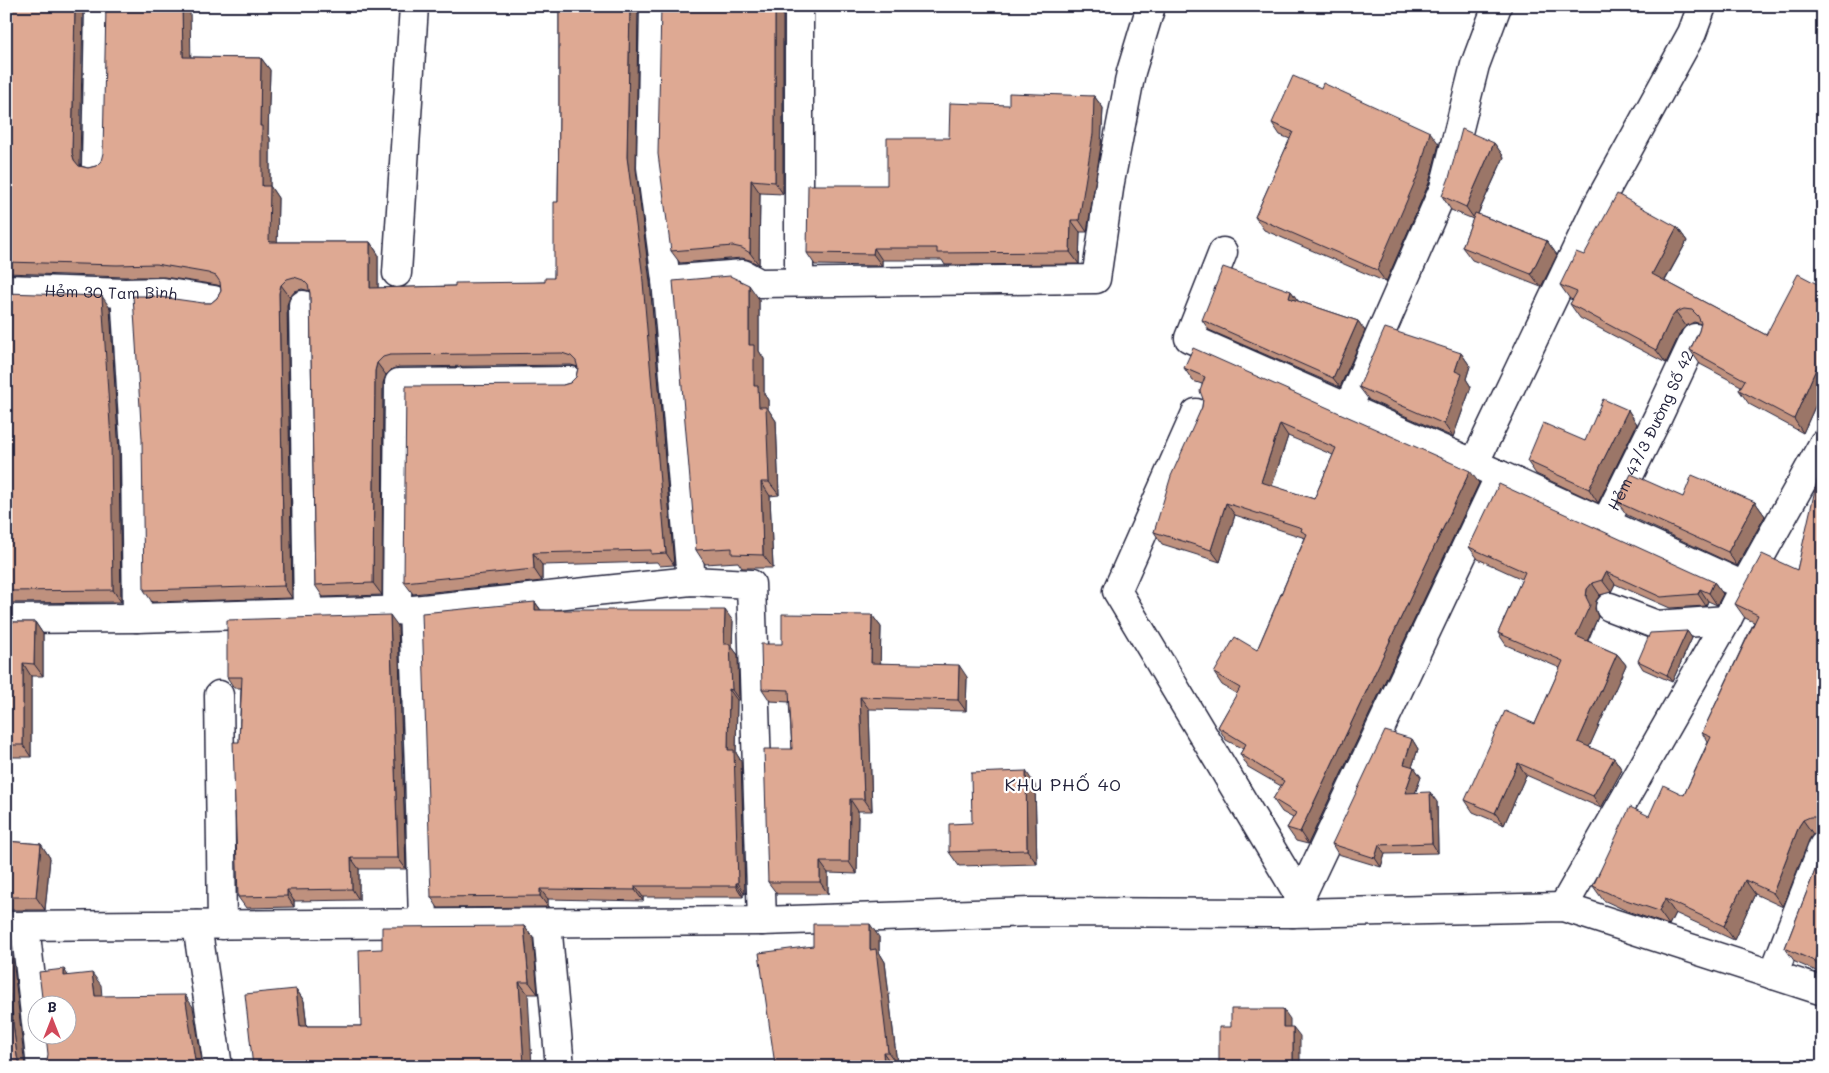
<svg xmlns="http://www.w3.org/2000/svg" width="1829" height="1073" font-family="Mali,sans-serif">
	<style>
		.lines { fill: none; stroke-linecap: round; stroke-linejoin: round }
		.minor-casing { stroke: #22223b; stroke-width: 31 }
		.minor { stroke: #fff; stroke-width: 28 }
		.wall { fill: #bf917e; stroke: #22223b; fill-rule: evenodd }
		.shaded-wall { fill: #9b7667; stroke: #22223b }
		.building { fill: #dea993; stroke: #22223b; fill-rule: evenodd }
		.labels { text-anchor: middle; stroke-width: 4.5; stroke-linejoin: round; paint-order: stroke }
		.street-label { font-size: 16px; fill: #22223b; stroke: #fff }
		.neighbourhood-label { font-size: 18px; letter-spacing: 1px; fill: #22223b; stroke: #fff }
	</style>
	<rect width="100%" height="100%" fill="#fff"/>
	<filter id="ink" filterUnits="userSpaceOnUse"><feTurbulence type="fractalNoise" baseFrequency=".02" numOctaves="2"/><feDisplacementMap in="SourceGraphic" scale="10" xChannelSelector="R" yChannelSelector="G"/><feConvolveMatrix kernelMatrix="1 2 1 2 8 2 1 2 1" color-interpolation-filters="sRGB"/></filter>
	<g filter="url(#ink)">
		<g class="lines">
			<g class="minor-casing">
				<g id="minor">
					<path d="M654 6 651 167 666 280 691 581"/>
					<path d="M799 6V282"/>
					<path d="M96 165 99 6"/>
					<path d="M1223 252 1189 338 1500 475 1293 913"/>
					<path d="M397 273 414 6"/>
					<path d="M666 280 743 274 759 283 1096 279 1110 182 1131 72 1151 6"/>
					<path id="s1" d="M6 289 125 293 162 292 214 300"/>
					<path d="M125 293 135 452 137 618"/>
					<path d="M303 305 308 613"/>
					<path d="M1348 408 1444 188 1475 65 1497 6"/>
					<path d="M1196 413 1117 591 1300 897"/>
					<path d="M1474 464 1598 204 1692 33 1702 6"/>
					<path d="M1500 475 1744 586"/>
					<path id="s2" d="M1605 524 1657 419 1695 338"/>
					<path d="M1610 607 1657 625 1727 620"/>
					<path d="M397 610 399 383 571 381"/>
					<path d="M413 610 419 768 423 923"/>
					<path d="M6 619 137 618 413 610 691 581 751 584 762 921"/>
					<path d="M219 695 222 925"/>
					<path d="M1563 907 1727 620 1744 586 1823 444"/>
					<path d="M547 923 560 1067"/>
					<path d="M197 925 218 1067"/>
					<path d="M6 926 762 921 1031 912 1293 913 1563 907 1823 991"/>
					<path d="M25 926 41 1067"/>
					<path d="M1773 975 1823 846"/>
				</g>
			</g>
			<use href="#minor" class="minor"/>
		</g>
		<path class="wall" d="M6 6 81 166 88 168 96 166 101 161 191 57 261 58 270 70 268 135 270 138V186L278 198 277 242H370L378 254V288L455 286 545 282 554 278 558 202 559 118V6H638L636 169 650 282 674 565 660 566 657 562 542 565V581L413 594 404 582 563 385 570 383 576 377 578 368V367L571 365 399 367 392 369 386 375 383 383 382 595 323 597 315 585 310 291 302 289 295 291 290 297 287 305 292 598 152 602 144 590 203 303H211L217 298 221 291 220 286 217 285 164 277H125L6 273Z
			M783 6V194L760 193 759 265 750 260 742 258 680 263 671 251Z
			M1321 88 1439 144 1429 183 1386 282 1264 230 1255 217 1290 139 1280 135 1272 123Z
			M1094 96 1103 108 1101 146 1087 232H1080L1079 264 945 265 942 260H882V266L815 265 807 253 887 185 949 138 1009 105Z
			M1494 143 1504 157 1478 214 1547 241 1557 255 1541 287 1472 260 1462 247 1473 219 1451 210 1442 196Z
			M1677 227 1687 241 1665 281 1766 335 1823 287V389L1803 433 1749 404 1739 390 1741 386 1700 364 1690 350 1699 331 1701 324 1694 322 1686 326 1681 331 1666 363 1580 318 1570 304 1573 300 1570 299 1560 285 1584 255Z
			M1291 291 1298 301 1358 321 1365 331 1340 387 1209 330 1202 320Z
			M6 293 110 308 119 453 121 602 6 603Z
			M759 299V351L764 359V394L768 400V409L776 421 779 495 770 496 773 568H742L738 562 705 564 696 550Z
			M1461 353 1470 366 1466 379 1471 387 1453 437 1369 400 1359 387Z
			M1184 368 1479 483 1308 844 1296 841 1287 828 1293 818 1282 812 1273 799 1281 786 1248 767 1240 754 1243 749 1226 740 1218 727 1237 694 1222 685 1214 673 1257 650 1305 538 1235 515 1220 562 1162 544 1154 532 1202 407 1203 399 1202 384 1193 381ZM1288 436 1333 455 1314 499 1272 486Z
			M1628 410 1637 424 1598 503 1536 474 1527 461 1585 441Z
			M1823 463V831H1820L1813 834 1809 840 1783 907 1755 894 1734 940 1675 913 1669 925 1627 911 1603 900 1593 886 1649 816 1684 795 1708 742 1702 733 1754 622 1745 618 1735 604 1797 570Z
			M1683 497 1755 502 1765 516 1737 566 1627 515 1617 502Z
			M1469 547 1714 582 1723 594 1717 605 1708 601 1706 606 1670 608 1615 584 1611 592 1600 595 1596 601 1595 609 1598 617 1588 641 1617 654 1626 665 1589 747 1614 758 1622 770 1601 808 1526 775 1504 825 1473 812 1465 800 1535 724 1560 668 1506 645 1498 633 1522 579 1478 559Z
			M535 602 541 610 733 621 732 647 738 655 739 700H737L736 753 741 761 745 894H743V897H643V901L548 899V907L438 908 431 897Z
			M872 615 881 627 880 663 967 677 966 711 869 709 872 811H858L857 874 828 873V894H777L768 882 792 749 789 702 770 701 762 689 782 644Z
			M6 622H35L43 634V676H31V757H6Z
			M398 626 406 869H359V900L294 901V907L246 908 238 897 239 742 241 688H234L227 677Z
			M1687 631 1692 638 1672 682 1643 669 1638 661Z
			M1412 739 1418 749 1412 767H1414L1421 777 1415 793 1437 802 1438 853 1385 854 1381 867 1338 854 1332 844Z
			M1035 785 1037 864 959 866 949 852 972 823Z
			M6 841 41 844 50 858 45 910H6Z
			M1823 850V974L1795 962 1785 948Z
			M524 926 533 938 538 994H528L253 1067 296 989 304 1001 307 1026H361L382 949Z
			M879 937V952L885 962 897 1064 892 1065V1067H776L775 1065 813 946Z"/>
		<path class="shaded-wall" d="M75 6H83L80 165 82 172 74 160 72 153Z
			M182 6H190L191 69 183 57Z
			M630 6H638L636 169 650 282 674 565 666 553 627 157Z
			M775 6H783V194L775 182Z
			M261 58 270 70 268 135 270 138V186L278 198 277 254 269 242 262 186 260 126Z
			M1094 96 1103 108 1101 146 1087 232 1079 220Z
			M1430 132 1439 144 1429 183 1386 282 1377 270Z
			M1494 143 1504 157 1475 220 1466 207Z
			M751 180 760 193 759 265 750 253Z
			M1071 220 1080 232 1079 264 1070 252Z
			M1677 227 1687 241 1661 287 1652 274Z
			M1547 241 1557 255 1541 287 1531 274Z
			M370 242 378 254V300L370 288Z
			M874 248 882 260V266L873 254Z
			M281 285 290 297 287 305 292 598 284 586 279 293Z
			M749 285 759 299V351L764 359V394L768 400V409L776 421 779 495 769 482 759 407 754 386 749 345Z
			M1291 291 1298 301 1289 298Z
			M102 296 110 308 119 453 121 602 113 590Z
			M1676 312 1686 326 1681 331 1666 363 1656 350 1671 318Z
			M1358 321 1365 331 1340 387 1333 378Z
			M1461 353 1470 366 1466 379 1471 387 1453 437 1444 424 1455 371Z
			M1823 353V389L1803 433 1794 419Z
			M377 363 386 375 383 383 382 595 373 583 375 371Z
			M1628 410 1637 424 1598 503 1589 489Z
			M1280 424 1288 436 1269 495 1261 482Z
			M1470 471 1479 483 1308 844 1300 832Z
			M761 482 770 496 773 568 763 555Z
			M1755 502 1765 516 1737 566 1728 552Z
			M1226 503 1235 515 1220 562 1211 550Z
			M533 553 542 565V581L534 569Z
			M1606 572 1615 584 1611 592 1602 580Z
			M1714 582 1723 594 1717 605 1709 593Z
			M1592 583 1600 595 1596 601 1595 609 1598 617 1584 648 1576 636 1586 597 1587 589Z
			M1700 589 1708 601 1706 606 1698 594Z
			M535 602 542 612 535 610Z
			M725 610 733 621 732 647 738 655 739 700 732 690 724 644Z
			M390 615 398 626 406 869 398 858Z
			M872 615 881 627 880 675 871 663Z
			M35 622 43 634V676L34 664Z
			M1687 631 1692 638 1672 682 1667 675Z
			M1617 654 1626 665 1586 754 1578 742Z
			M23 663 31 676V757L23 745Z
			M959 665 967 677 966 711 958 700Z
			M729 689 737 700 736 753 741 761 745 894 738 883 728 750Z
			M860 697 869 709 872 811 864 799Z
			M1412 739 1418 749 1410 773 1404 764Z
			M1614 758 1622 770 1601 808 1593 796Z
			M1518 763 1526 775 1504 825 1495 813Z
			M1414 767 1421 777 1412 802 1405 793Z
			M1026 771 1035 785 1037 864 1027 850Z
			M1430 792 1437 802 1438 853 1432 843Z
			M850 799 858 811 857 874 849 862Z
			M1803 820 1813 834 1809 840 1783 907 1773 893 1799 826Z
			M41 844 50 858 45 910 36 897Z
			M1379 845 1385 854 1381 867 1375 858Z
			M351 858 359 869V900L352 889Z
			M820 862 828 873V894L820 882Z
			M1745 880 1755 894 1734 940 1724 926Z
			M736 883 743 894V897L736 886Z
			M635 886 643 897V901L635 890Z
			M540 889 548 899V907L540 896Z
			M287 890 294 901V907L287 896Z
			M1665 899 1675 913 1669 925 1659 911Z
			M870 924 879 937V952L885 962 897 1064 888 1052 870 950Z
			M524 926 533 938 538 994 529 982Z
			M6 948 13 958 25 1067H22L17 1057 6 963Z
			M1818 952 1823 958V973L1814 961Z
			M64 969 72 982 64 976Z
			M92 973 101 985 103 1009 95 996Z
			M519 982 528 994 532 1067H524Z
			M296 989 304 1001 308 1038 300 1026Z
			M185 995 193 1007 203 1067H195Z
			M1283 1009 1290 1019V1036L1283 1027Z
			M1293 1027 1300 1036V1067H1293Z
			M883 1052 892 1065V1067H884Z"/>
		<path class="building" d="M6 6H75L72 153 74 160 79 166 88 168 96 166 101 161 103 153 106 6H182L183 57 261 58 260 126H262V186H270L269 242H370V288L455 286V283L545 282V278H554V202H558L559 118V6H630L627 157 642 270 666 553 651 554V550L533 553 534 569 404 582 406 386 563 385 570 383 576 377 578 368 576 361 571 356 562 353 390 355 383 357 377 363 375 371 373 583 315 585 310 293 308 285 303 280 294 277 287 279 281 285 279 293 284 586 144 590 142 439 133 296H153L203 303H211L217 298 221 291 220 282 216 276 208 273 156 264 117 265 6 262Z
			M661 6H775V182L751 180 750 253 742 248 733 246 671 251 658 154Z
			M1293 76 1321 88 1323 83 1430 132 1420 170 1377 270 1255 217 1293 132 1272 123Z
			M1009 93 1094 96 1093 134 1079 220H1071L1070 252 937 253V248H874L873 254 807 253 808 185H887V138H949L950 103 1009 105Z
			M1462 129 1494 143 1466 207 1442 196 1449 178Z
			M1617 194 1677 227 1652 274 1766 335 1798 274 1823 287V353L1794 419 1739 390 1745 380 1690 350 1699 331 1701 323 1698 316 1692 310 1684 309 1676 312 1671 318 1656 350 1570 304 1577 292 1560 285 1576 252 1584 255Z
			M1475 213 1547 241 1531 274 1462 247Z
			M1223 267 1291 291 1289 298 1358 321 1333 378 1202 320Z
			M730 276 749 285V345H754V386H758L759 407H766L769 482H761L763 555 732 554V548L696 550 673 281Z
			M6 293 102 296 111 441 113 590 6 591Z
			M1385 328 1461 353 1455 371 1462 374 1444 424 1359 387Z
			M1193 348 1470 471 1300 832 1287 828 1296 813 1273 799 1284 781 1240 754 1246 744 1218 727 1240 688 1214 673 1235 637 1257 650 1307 534 1301 531 1302 528 1226 503 1211 550 1154 532 1171 476 1202 407 1203 399 1200 391 1205 377 1184 368ZM1280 424 1336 448 1314 499 1261 482Z
			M1603 399 1628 410 1589 489 1527 461 1543 423 1585 441Z
			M1821 463H1823V820L1818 817H1810L1803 820 1799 826 1773 893 1745 880 1724 926 1665 899 1659 911 1617 897 1593 886 1630 807 1649 816 1663 785 1684 795 1711 737 1702 733 1758 615 1735 604 1762 554 1797 570Z
			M1631 474 1683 497 1692 475 1755 502 1728 552 1617 502Z
			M1499 484 1714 582 1709 593 1700 589 1698 594 1661 597 1606 572 1602 580 1592 583 1587 589 1586 597 1590 605 1576 636 1617 654 1578 742 1614 758 1593 796 1518 763 1495 813 1465 800 1505 711 1535 724 1563 661 1498 633 1525 572 1469 547Z
			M535 602V610H725L724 644H730L732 690 729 689 728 750H734L738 883H736V886H635V890L540 889V896L431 897 422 613Z
			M782 614 872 615 871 663 959 665 958 700 860 697 864 799H850L849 862H820V882H768L764 749H792L789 690 762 689 761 644H782Z
			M390 615 398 858H351L352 889 287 890V896L238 897 233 742H239L242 677H227V620Z
			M6 622H35L34 664 23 663V745H6Z
			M1687 631 1667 675 1638 661 1650 633Z
			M1385 731 1412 739 1404 764 1414 767 1405 793 1430 792 1432 843 1379 845 1375 858 1332 844Z
			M1026 771 1027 850 949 852V824L972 823 971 773Z
			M6 841 41 844 36 897H6Z
			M1823 850V954L1818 952 1814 961 1785 948Z
			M813 924H870V950L876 949 888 1052H883L884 1067H780V1064L775 1065 759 953 813 946Z
			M524 926 529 982H519L524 1066 253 1067 245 994 296 989 300 1026H361L359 950 382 949V927Z
			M6 963 17 1057 20 1064 23 1067H6Z
			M64 969V976L92 973 95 996 185 995 195 1060V1067H42L47 1061 48 1054 46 1036H68V1006H43L39 972Z
			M1231 1009H1283V1027H1293V1067H1219V1027H1231Z"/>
	</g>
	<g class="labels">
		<g class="street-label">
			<text dy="6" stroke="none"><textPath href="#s1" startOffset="105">Hẻm 30 Tam Bình</textPath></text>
			<text dy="6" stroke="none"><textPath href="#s2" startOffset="104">Hẻm 47/3 Đường Số 42</textPath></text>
		</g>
		<g class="neighbourhood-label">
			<text x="1063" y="791">KHU PHỐ 40</text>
		</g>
	</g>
	<rect width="1829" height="1073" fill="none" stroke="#fff" stroke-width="25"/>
	<rect x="12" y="12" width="1804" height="1048" fill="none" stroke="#22223b" stroke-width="2" filter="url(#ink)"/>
	<g transform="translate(52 1020)"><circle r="24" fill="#ffffff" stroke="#a7a7b1"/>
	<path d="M0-4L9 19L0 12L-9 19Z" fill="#d1495b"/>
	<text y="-8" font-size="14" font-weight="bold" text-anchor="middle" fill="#22223b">B</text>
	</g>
</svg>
